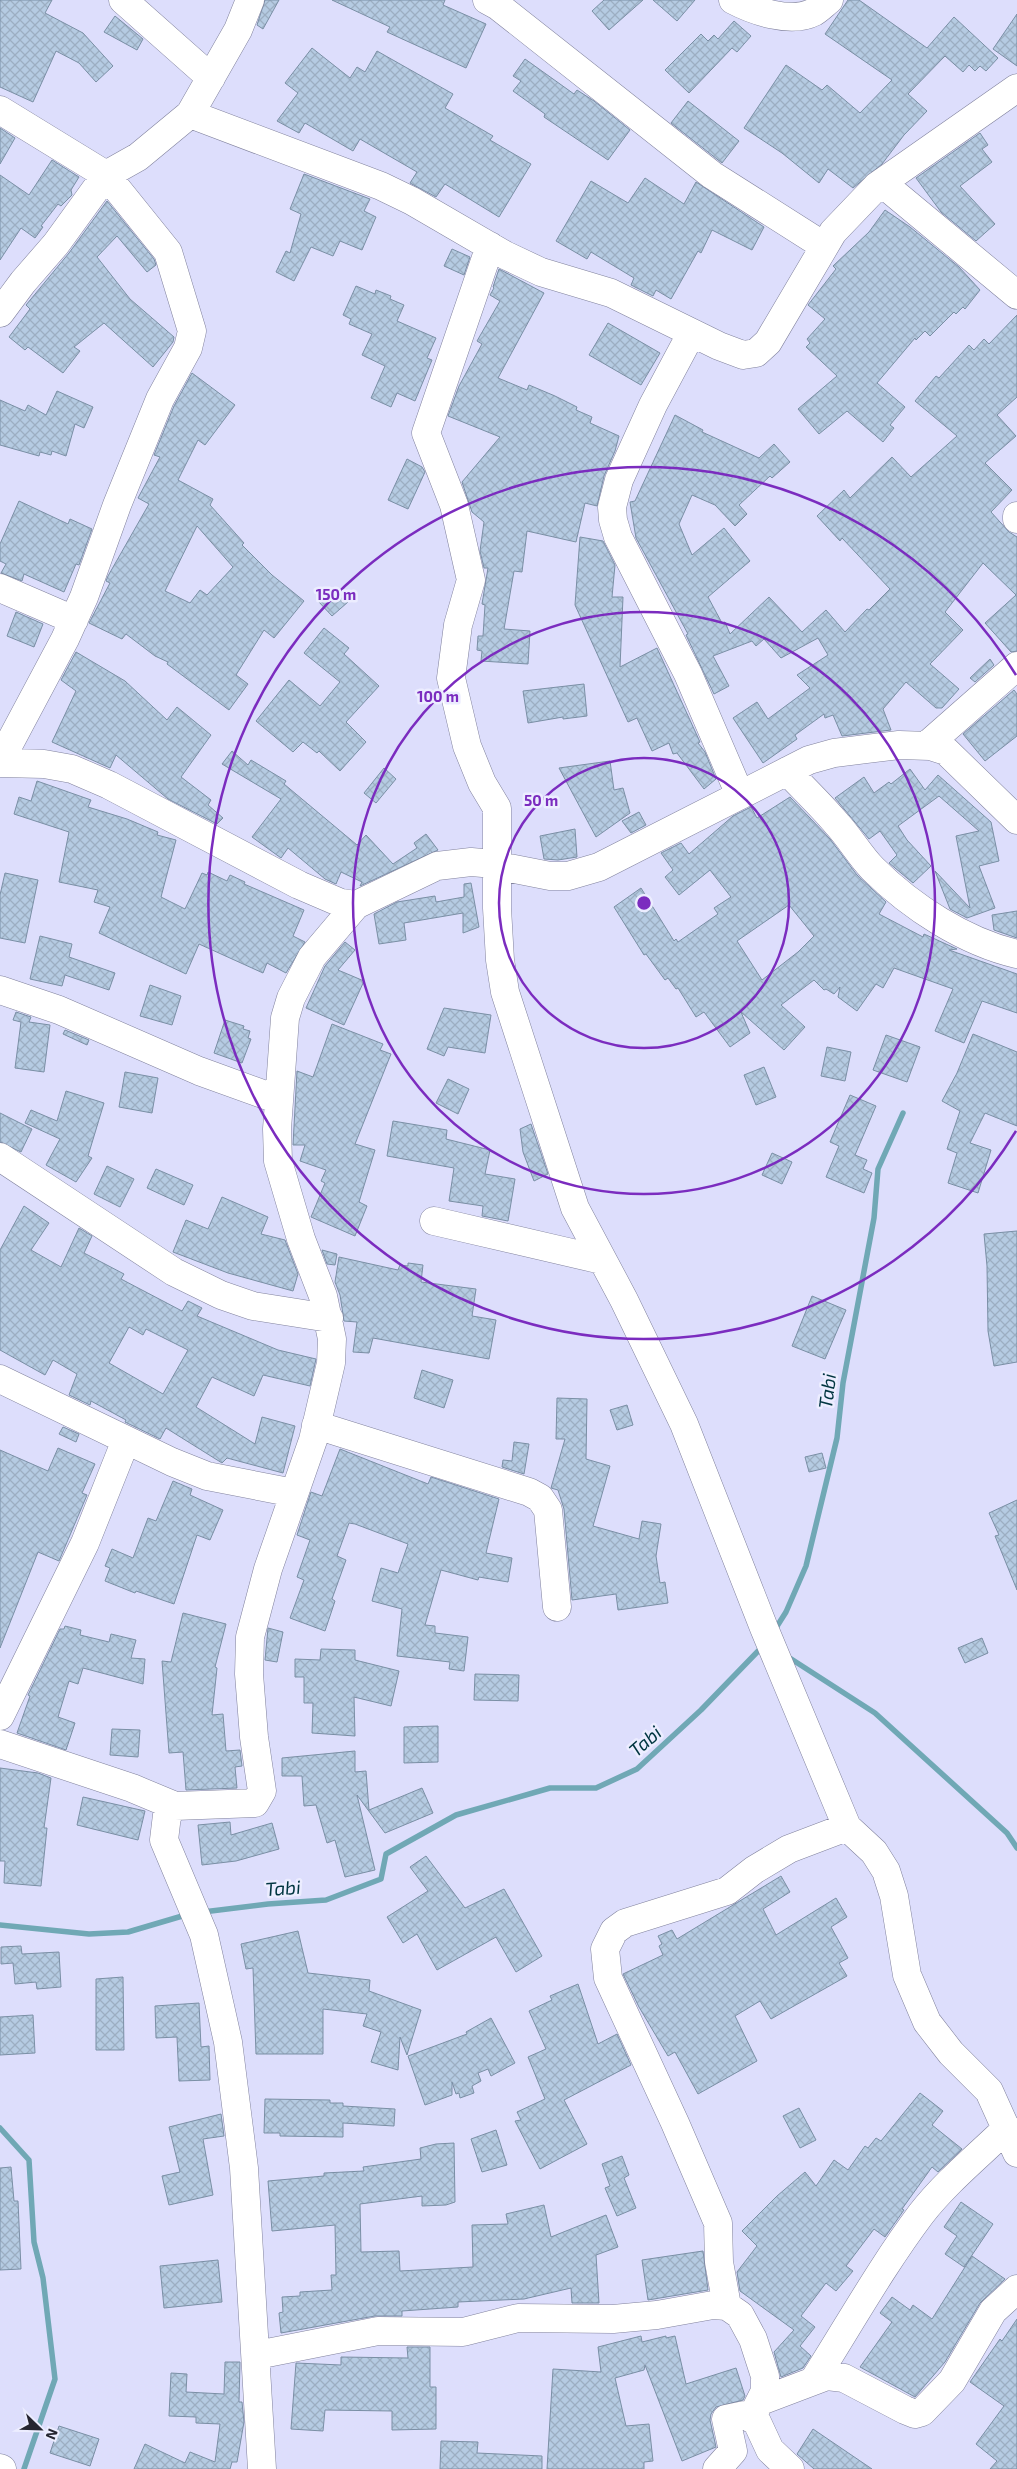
<svg xmlns="http://www.w3.org/2000/svg" width="1017" height="2469" font-family="'Exo 2',sans-serif">
	<style>
		.lines { fill: none; stroke-linecap: round; stroke-linejoin: round }
		.stream { stroke: #70a8b5; stroke-width: 5.5 }
		.building { fill: url(#building-cross-hatch); stroke: #7a8fa5; fill-rule: evenodd }
		.minor-casing { stroke: #81829d; stroke-width: 29 }
		.minor { stroke: #fff; stroke-width: 28 }
		.ring { fill: none; stroke: #7b2cbf; stroke-width: 2.5 }
		.labels { text-anchor: middle; stroke-width: 5; stroke-linejoin: round; paint-order: stroke }
		.water-label { font-size: 19px; font-style: italic; fill: #003540; stroke: #ecedff }
		.centre { fill: #7b2cbf; stroke: #ecedff; stroke-width: 2.5 }
		.ring-label { font-size: 15px; text-anchor: middle; font-weight: bold; fill: #7b2cbf; stroke: #ecedff; stroke-width: 5; stroke-linejoin: round; paint-order: stroke }
	</style>
	<defs>
		<pattern id="building-cross-hatch" width="8" height="8" patternUnits="userSpaceOnUse" patternTransform="scale(1.25)"><rect width="8" height="8" fill="#b5cbe2"/><path d="M0 0l8 8M0 8l8-8" fill="none" stroke="#9caec2"/></pattern>
	</defs>
	<rect width="100%" height="100%" fill="#dddefc"/>
	<g class="lines">
		<path class="stream" d="M774 1631 786 1612 806 1566 837 1438 843 1383 874 1218 878 1169 903 1113
			M785 1655 875 1713 1007 1833 1017 1848
			M203 1912 268 1904 326 1900 381 1879 386 1854 456 1815 550 1788H596L637 1769 701 1710 763 1646
			M0 1925 89 1934 128 1932 189 1914
			M0 2128 29 2160 34 2242 43 2278 55 2379 24 2469"/>
	</g>
	<path class="building" d="M0 0H52L45 13 83 33 113 66 96 82 79 63 56 51 33 102 0 87Z
		M265 0H279L263 29 257 25Z
		M332 0H445L443 5 486 24 466 68 387 32 390 27Z
		M604 0H643L609 30 592 11Z
		M653 0H695L677 21Z
		M848 0H859L927 48 954 17 998 58 986 71 980 66 975 71 969 65 963 72 945 56 908 94 927 111 904 135 882 164 853 188 828 169 819 183 782 153 744 128 786 65 822 90 827 85 860 113 892 80 825 34Z
		M1017 14V66L993 49Z
		M115 16 143 39 137 50 104 32Z
		M734 21 751 36 737 52 732 48 689 93 665 70 701 34 708 41 714 35 718 39Z
		M312 48 350 78 357 67 365 72 377 51 453 94 445 108 493 136 490 140 531 164 499 217 445 184 436 197 410 183 417 172 360 139 353 151 305 123 299 133 277 121 298 93 285 83Z
		M525 59 574 94 577 90 594 101 630 130 608 160 544 117 545 114 513 91 521 81 513 76Z
		M688 101 739 141 722 163 671 123Z
		M0 128 15 138 0 164Z
		M980 133 988 145 982 149 992 162 960 186 995 224 976 241 941 212 916 178Z
		M52 160 79 177 71 190 72 195 61 206 58 204 41 226 43 227 35 238 21 228 0 260V175L29 195Z
		M304 174 370 199 364 211 376 217 362 250 340 241 333 256 311 247 294 281 276 272 286 251 290 253 301 214 290 209Z
		M645 178 684 204 696 182 764 227 752 250 712 230 701 253 698 251 671 299 656 290 653 296 631 285 634 278 591 252 587 259 556 241 591 181 628 203Z
		M107 201 154 259 156 265 147 272 117 236 97 257 130 299 174 337 173 342 153 367 104 323 74 347 80 351 63 373 28 347 25 350 9 337 30 309 26 305 69 253Z
		M885 210 910 227 959 267 980 290 965 309 963 307 956 314 954 312 930 336 925 331 916 340 915 338 877 383 905 407 890 425 894 428 883 442 847 411 819 434 798 409 837 376 806 347 810 343 807 339 825 319 808 305 836 269 833 266 869 232Z
		M452 249 470 257 464 275 444 266Z
		M499 269 544 293 498 378 527 390 529 385 555 396 577 407 576 410 592 417 590 423 619 436 615 451 604 476 597 506 585 503 576 542 527 531 522 572 514 571 504 629 530 631 528 664 481 661 482 651 477 650 478 636H483L485 605 482 604 488 568H484L480 551 484 522 472 512 462 482 500 437 448 416 459 386 482 344 477 341 500 301 490 295 494 288 493 287Z
		M356 286 375 294 376 290 391 296 390 299 404 305 397 321 436 338 427 358 432 360 415 401 397 393 391 407 371 398 385 366 362 355 372 334 349 324 351 319 343 315Z
		M1017 315V397L997 415 1016 436 985 463 1012 490 991 512 1009 532 1017 537V651L1011 652 985 623 1016 595 983 563 945 612 963 630 930 664 959 689 942 708H936L906 682 883 709 891 730 842 736 833 715 825 718 824 714 795 735 797 739 763 763 733 718 757 702 768 719 810 688 797 675 828 655 818 638 781 658 764 639 756 646 752 641 713 656 729 686 714 694 686 635 688 634 636 538 630 502 635 501 675 415 703 430 702 432 759 458 774 444 790 462 772 478 770 476 739 505 747 514 735 526 715 505 692 495 679 524 692 555 724 528 750 561 708 597 722 623 725 622 730 634 769 597 802 632 826 610 845 632 867 609 869 610 890 589 842 538 840 541 817 516 844 490 850 498 892 457 911 477 957 436 915 401 936 376 939 378 969 345 974 350 984 339 989 344Z
		M608 323 660 353 641 385 589 355Z
		M192 373 235 405 205 445 198 440 178 480 213 499 210 505 244 543 242 545 272 575 304 601 274 638 264 630 236 675 248 684 229 710 167 664 168 662 155 656 126 634 122 639 89 623 110 583 106 581 108 576 149 504 138 498 160 457 154 455 174 406ZM197 526 233 567 207 595 200 590 190 603 165 591Z
		M57 391 93 407 84 428 75 424 66 456 52 451 51 455 40 452 39 456 0 445V400L25 411 28 405 46 415Z
		M407 459 422 467 425 472 408 509 388 500Z
		M19 501 68 524 70 519 92 529 79 565 76 564 64 592 24 574 22 581 1 573 6 564 0 561V544Z
		M580 537 603 541 615 565 612 597H623L620 667 657 648 700 742 698 743 705 752 716 779 704 789 677 753 673 754 669 743 652 751 637 718 628 722 575 605Z
		M334 587 348 602 332 616 318 601Z
		M16 612 43 624 34 647 7 636Z
		M324 628 349 648 344 654 379 686 346 722 366 742 340 771 319 751 317 753 303 742 293 752 256 721 289 680 320 706 340 682 304 653Z
		M76 652 125 681 167 720 177 707 211 735 181 777 211 800 208 805 223 818 217 824 168 799 116 755 110 768 52 742 76 691 61 680Z
		M990 659 994 665 975 682 970 678Z
		M584 684 587 716 563 719V717L528 723 523 691Z
		M1014 690 1017 694V736L985 761 963 734Z
		M232 751 248 765 251 760 286 781 284 784 357 845 366 835 393 864 417 848 414 843 426 834 438 850 360 886 362 882 341 872 336 884 325 879 288 848 281 858 252 837 281 799 222 764Z
		M610 761 614 790 623 788 630 813 596 837 559 768Z
		M384 768 396 779 376 803 364 793Z
		M910 769 925 790 938 775 991 822 999 861 979 866 995 908 967 918 950 909 935 871 970 908 956 836 979 831 939 796 898 826 907 840 931 866 913 883 889 863 897 855 880 831 869 839 835 798 864 777 874 793 889 782 891 784Z
		M37 781 91 800 88 807 127 819 158 832 157 835 176 840 161 897 185 909 202 873 207 875 208 872 227 881 230 875 245 882 244 884 304 910 293 936 305 942 286 973 267 963 263 973 199 944 186 974 99 933 110 907 94 902 98 890 59 882 69 832 14 814 19 797 31 801Z
		M790 797 830 839 857 875 886 902 879 914 923 937 924 934 957 949 949 950 1017 974V1013L982 1001 964 1043 935 1031 953 989 894 968 883 988 876 984 857 1011 838 997 840 987 834 994 826 989 824 990 814 980 781 1005 805 1027 784 1050 741 1012 750 1033 730 1047 704 1012 696 1017 678 988 676 989 668 978 665 980 646 954 644 955 614 907 641 888 674 941 676 939 678 942 718 914 714 908 731 897 710 870 679 895 665 877 673 870 661 853 681 843 689 854 733 816 751 807 757 818ZM789 905 814 936 798 952 762 980 737 941Z
		M639 812 646 825 631 833 622 821Z
		M575 829 577 857 558 860 544 859 540 836Z
		M5 873 38 880 25 943 0 938V895Z
		M471 883 479 927 463 933V913L404 923 406 940 379 944 374 914 397 902 435 896 436 902 464 897V884Z
		M1017 911V938L994 930 992 915Z
		M40 936 72 944 69 957 115 973 109 990 65 975 62 986 30 979Z
		M345 942 355 950 338 970 364 981 344 1025 306 1008 325 966Z
		M150 985 181 996 172 1025 140 1016Z
		M444 1008 491 1015 485 1053 448 1047 444 1056 427 1049Z
		M16 1012 31 1017 29 1022 50 1025 44 1072 15 1068 21 1022 13 1020Z
		M225 1020 244 1026 243 1029 250 1031 248 1038 251 1039 242 1063 214 1053Z
		M332 1024 383 1044 380 1050 391 1054 355 1144 375 1150 359 1202 367 1206 355 1236 311 1217 325 1183 321 1181 326 1170 300 1161 305 1145H293L297 1071 313 1077Z
		M65 1030 89 1040 87 1045 63 1034Z
		M973 1034 1017 1052V1126L985 1113 970 1143 991 1150 978 1193 948 1183 957 1153 947 1149 960 1111 942 1101 957 1073Z
		M886 1035 920 1047 907 1082 873 1070Z
		M827 1047 851 1052 845 1081 821 1076Z
		M764 1067 776 1097 756 1105 744 1075Z
		M125 1072 158 1078 152 1113 119 1107Z
		M448 1079 469 1089 458 1114 436 1103Z
		M66 1091 104 1103 88 1156 92 1158 76 1182 46 1165 60 1139 25 1123 31 1110 57 1121Z
		M850 1095 876 1106 855 1155 867 1160 863 1169 872 1173 864 1193 826 1177 839 1146 830 1142Z
		M0 1113 32 1129 21 1152 0 1142Z
		M393 1121 447 1130 446 1139 490 1150 485 1174 515 1179 508 1221 482 1216 483 1206 449 1201 454 1168 387 1156Z
		M531 1124 548 1174 534 1181 523 1152 520 1129Z
		M772 1153 792 1162 782 1184 762 1175Z
		M107 1166 134 1179 120 1207 94 1194Z
		M156 1169 193 1185 184 1205 147 1188Z
		M222 1197 268 1217 261 1234 285 1240 298 1274 293 1291 228 1273 173 1252 186 1220 208 1229Z
		M24 1206 49 1223 31 1250 61 1267 79 1228 92 1236 84 1253 124 1274 121 1279 182 1311 188 1301 202 1308 197 1316 278 1350 316 1359 310 1386 263 1375 254 1396 212 1377 196 1407 255 1444 262 1417 295 1426 283 1473 227 1458 222 1463 166 1428 160 1439 125 1422 126 1420 91 1401 90 1405 69 1395 77 1374 53 1360 45 1375 0 1350V1250ZM129 1327 143 1335 146 1329 188 1350 163 1394 109 1363Z
		M1017 1231V1362L994 1366 988 1331 987 1266 984 1234Z
		M322 1250 337 1254 335 1265 327 1264Z
		M339 1257 398 1270 400 1265 408 1266V1263L423 1265 421 1282 476 1289 472 1316 496 1320 489 1359 373 1338 369 1353 353 1352 357 1322 344 1321 340 1295 335 1282Z
		M812 1296 846 1310 825 1359 792 1346Z
		M422 1370 453 1380 444 1408 414 1398Z
		M557 1398 587 1399 586 1459 610 1466 593 1526 639 1539 642 1521 661 1524 656 1556 660 1583 665 1582 668 1603 618 1610 616 1594 572 1600 564 1509 558 1490 551 1488 565 1439H556Z
		M627 1405 633 1425 617 1430 610 1410Z
		M63 1427 79 1434 76 1442 59 1434Z
		M514 1442 529 1444 524 1474 502 1467 503 1460 512 1461Z
		M58 1448 95 1464 82 1493 87 1495 59 1561 38 1552 0 1648V1450L48 1471Z
		M340 1449 428 1484 431 1477 499 1499 486 1553 512 1558 508 1582 479 1577 478 1580 441 1570 425 1625 435 1626V1633L468 1637 464 1671 449 1669 450 1662 397 1656 402 1609 372 1601 381 1568 398 1573 408 1544 355 1524 349 1523 337 1556 346 1560 332 1599 335 1601 325 1631 290 1618 304 1580 297 1577 310 1540 297 1535 311 1492 322 1496Z
		M822 1453 826 1468 809 1472 805 1457Z
		M173 1481 192 1489 190 1495 223 1510 210 1540 197 1535 174 1604 136 1591 135 1593 105 1581 110 1568 105 1566 112 1549 133 1558 148 1518 156 1521Z
		M1017 1500V1590L995 1536 999 1535 989 1513Z
		M183 1613 226 1624 215 1667 217 1668 212 1715 223 1714 226 1751 240 1750 242 1766 235 1767 237 1788 186 1790 183 1752 169 1753 162 1661 171 1662Z
		M65 1626 81 1630 80 1635 109 1642 111 1634 136 1640 131 1658 145 1659 143 1684 83 1668 78 1684 69 1681 58 1717 75 1723 66 1750 17 1733 30 1696 28 1695 60 1629H64Z
		M268 1628 283 1632 277 1662 265 1660Z
		M982 1638 988 1653 965 1663 958 1648Z
		M321 1649 355 1650V1660L399 1671 391 1706 354 1697 355 1736 312 1733 313 1703H304V1677H295V1659L320 1660Z
		M475 1674 519 1675 518 1701 474 1700Z
		M438 1726V1762L404 1763V1727Z
		M112 1729 140 1730 138 1757 110 1755Z
		M355 1751V1772L366 1771 369 1810 422 1788 433 1813 385 1833 357 1795 375 1870 345 1877 335 1840 327 1843 316 1805 304 1806 302 1776H282V1758Z
		M0 1768 38 1773 51 1778 44 1828H47L41 1886 4 1883 5 1861H0Z
		M83 1797 145 1811 138 1840 77 1825Z
		M230 1822 231 1835 272 1823 279 1849 236 1861 202 1865 198 1825Z
		M426 1856 465 1908 504 1889 542 1956 516 1972 496 1937 437 1970 417 1934 403 1943 387 1917 428 1891 410 1867Z
		M781 1876 790 1892 763 1909 776 1935 836 1898 847 1917 831 1927 848 1958 839 1963 847 1976 771 2019 760 2001 735 2016 757 2061 698 2094 675 2052 668 2056 639 2007 623 1974 663 1955 659 1946 662 1944 658 1936 672 1930 677 1939Z
		M298 1931 308 1973 370 1980 369 1991 421 2010 407 2055 400 2037 398 2070 371 2062 381 2032 363 2026 367 2014 323 2009V2054H256L253 1968 246 1969 241 1944Z
		M21 1946 22 1954 59 1952 61 1987 37 1989 36 1982 15 1984 13 1963 1 1964V1947Z
		M123 1977 124 2050H96V1979Z
		M578 1984 598 2044 617 2034 631 2065 564 2100 587 2144 540 2169 515 2121 521 2120 517 2112 545 2099 528 2057 546 2049 529 2011 552 2000 550 1996Z
		M199 2003 201 2047 209 2046 210 2080 179 2081 177 2037 156 2038 155 2006Z
		M33 2015 35 2053 0 2055V2017Z
		M491 2018 515 2063 491 2076 488 2069 478 2073 481 2081 472 2086 474 2093 460 2098 459 2093 456 2094 452 2082V2095L425 2105 408 2056 467 2034 466 2032Z
		M920 2093 943 2111 932 2125 962 2149 938 2172 932 2167 902 2209 904 2210 885 2237 874 2229 846 2266 853 2271 836 2291 826 2283 801 2316 815 2327 800 2346 811 2356 803 2368 781 2377 774 2352 794 2330 740 2291 737 2272 757 2246 742 2231 777 2196 805 2172 816 2186 834 2160 848 2170 865 2146 868 2148 876 2138 881 2141Z
		M265 2099 330 2100V2103H343V2106L395 2109 394 2126 343 2123V2137L280 2136V2133H264Z
		M799 2108 816 2140 800 2148 783 2116Z
		M221 2114 224 2136 203 2139 213 2195 169 2205 162 2176 180 2172 169 2127Z
		M496 2130 507 2165 482 2172 471 2139Z
		M454 2143 455 2202 446 2205 422 2206V2196L360 2204 361 2252 399 2251 400 2271 473 2267 472 2225 508 2224 506 2214 544 2205 551 2237 606 2215 618 2247 596 2255 599 2303H572L571 2288 524 2299 458 2302V2307L402 2311V2316H375L281 2333 279 2313 283 2312 282 2297 300 2296V2292L332 2290 331 2275H336L335 2225 272 2231 268 2181 324 2176V2173L364 2171 363 2167 421 2159 420 2148 436 2144Z
		M622 2156 629 2175 624 2178 636 2208 617 2216 605 2188 610 2186 602 2164Z
		M11 2167 14 2201H18L21 2269 0 2270V2168Z
		M961 2202 993 2224 964 2267 945 2254 957 2236 944 2227Z
		M703 2251 708 2290 648 2300 642 2260Z
		M972 2256 1005 2279 980 2303 945 2362 915 2397 860 2367 892 2322 880 2313 892 2297 910 2310 913 2305 932 2319Z
		M218 2260 222 2302 164 2308 160 2266Z
		M1017 2319V2469H990L997 2461 976 2444 1004 2406 970 2382 1000 2339 1002 2341Z
		M641 2336 642 2342 666 2336V2338L675 2336 686 2384 736 2368 745 2396 743 2400 716 2407 711 2414 710 2420 716 2447 682 2461 645 2365 644 2370 615 2378 626 2426 649 2424 653 2461 644 2462V2469H547L553 2369 601 2372 598 2347Z
		M407 2347H430V2387H436V2429L392 2430V2411L325 2410 323 2431 291 2429 296 2363 341 2365V2357L408 2358Z
		M225 2362H240L239 2402H242L244 2422 237 2462H232L230 2469H134L145 2444 185 2463 190 2452 215 2462 220 2424 196 2423V2417L169 2416 171 2373 187 2374 186 2392 224 2394Z
		M59 2426 99 2439 90 2466 50 2453Z
		M813 2429 872 2469H814L797 2454Z
		M441 2441 478 2442 477 2453 542 2456V2469H440Z"/>
	<g class="lines">
		<g class="minor-casing">
			<path id="minor" d="M123 0 211 78
				M487 0 498 6 712 175 824 246
				M733 0C754 11 791 24 814 12 819 9 824 4 829 0
				M0 110 106 175 168 252 192 331 188 348 160 399 117 505 84 597 65 639 0 761
				M190 114 381 186 412 201 505 255 541 272 611 293 719 346 743 355 756 353 768 342 833 232 877 186 1017 88
				M882 183 1017 295
				M490 246 426 433 454 505 471 580 458 625 451 678 467 746 482 783 497 808V908L500 960 505 992 575 1208 624 1300 684 1424 764 1628 847 1827 874 1852 886 1871 894 1896 907 1975 927 2022 951 2053 989 2091 1017 2153
				M0 313 23 282 56 244 106 175 138 157 190 114 238 30 250 0
				M691 334 653 405 619 480 612 507 613 520 618 537 688 674 740 795
				M1017 516V519
				M0 588 74 620
				M926 746 1017 666
				M0 763 44 764 72 769 109 785 299 885 341 903 356 905 437 866 471 862 483 863 550 876H568L599 867 809 760 834 753 899 745 930 746 946 751 1017 820
				M787 771C804 789 822 806 837 824 850 838 860 856 873 869 911 907 965 942 1017 954
				M0 990 59 1010 199 1071 279 1100
				M0 1157 174 1272 221 1295 253 1306 329 1318
				M434 1221 602 1260
				M0 1379 172 1462 207 1476 294 1493
				M316 1425 529 1492 540 1498 548 1510 557 1607
				M0 1716 85 1543 126 1440
				M0 1744 132 1788 175 1806
				M727 2306 719 2262 718 2223 675 2123 608 1978 605 1949 614 1931 625 1923 727 1891 754 1870 789 1849 847 1827
				M257 2355 378 2331 463 2332 518 2318 613 2319 657 2315 713 2305 727 2306 740 2315 753 2339 765 2376V2391L752 2417
				M814 2380C849 2325 882 2266 921 2214 946 2182 978 2156 1007 2128
				M761 2401 827 2376 844 2378 905 2410 915 2414 922 2412 952 2381 993 2311 1017 2289
				M0 2468 2 2469
				M262 2469 244 2168 228 2042 204 1935 164 1840 167 1815 175 1806 255 1803 262 1791 254 1737 249 1674 250 1637 268 1569 313 1440 331 1363 332 1339 323 1296 301 1239 278 1161 277 1129 285 1018 291 998 312 957 356 905
				M717 2469 733 2451 726 2419 745 2415 757 2422 770 2450 790 2469"/>
		</g>
		<use href="#minor" class="minor"/>
	</g>
	<g class="ring">
		<circle cx="644" cy="903" r="145"/>
		<circle cx="644" cy="903" r="291"/>
		<path d="M1016 1131A436 436 0 1 1 1016 675"/>
	</g>
	<g class="labels">
		<g class="water-label">
			<text transform="translate(827 1391) rotate(-83)" y="7">Tabi</text>
			<text transform="translate(645 1741) rotate(-41)" y="7">Tabi</text>
			<text transform="translate(283 1888) rotate(-4)" y="7">Tabi</text>
		</g>
	</g>
	<circle cx="644" cy="903" r="8" class="centre"/>
	<g class="ring-label">
		<text x="336" y="600">150 m</text>
		<text x="438" y="702">100 m</text>
		<text x="541" y="806">50 m</text>
	</g>
	<g transform="translate(40 2429) rotate(113)" stroke="#ecedff" stroke-width="4" paint-order="stroke">
	<path d="M0-4L9 19L0 12L-9 19Z" fill="#252530"/>
	<text y="-8" font-size="14" font-weight="bold" text-anchor="middle" fill="#252530">N</text>
	</g>
</svg>
